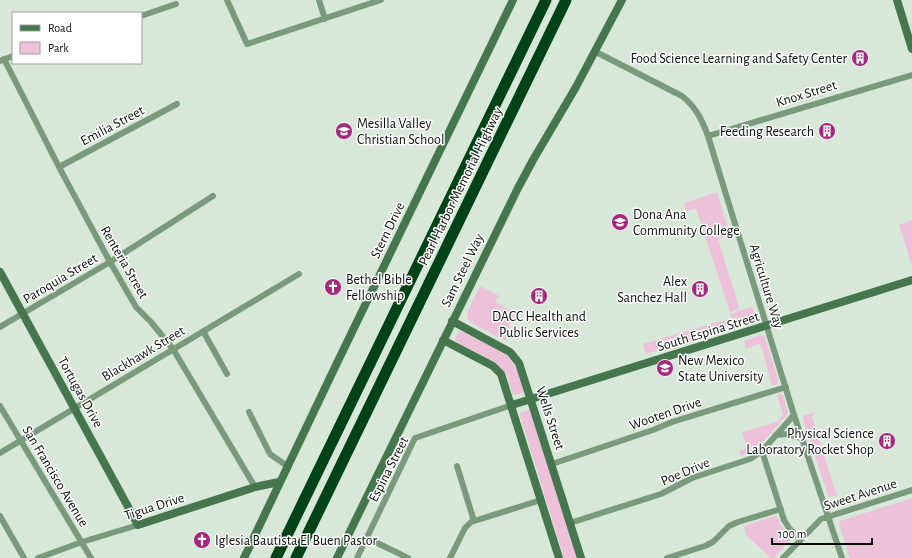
<svg xmlns="http://www.w3.org/2000/svg" width="912" height="558" font-family="'Alegreya Sans',sans-serif">
	<style>
		.green { fill: #edc1d9 }
		.lines { fill: none; stroke-linecap: round; stroke-linejoin: round }
		.street { stroke: #7a9a7d; stroke-width: 6 }
		.secondary { stroke: #46764d; stroke-width: 8 }
		.highway { stroke: #014316; stroke-width: 11 }
		.labels { text-anchor: middle; stroke-width: 3; stroke-linejoin: round; paint-order: stroke }
		.poi-label { font-size: 14px; fill: #090e09; stroke: #fff; text-anchor: start }
		.street-label { font-size: 14px; fill: #090e09; stroke: #fff }
	</style>
	<rect width="100%" height="100%" fill="#d7e7d8"/>
	<path class="green" d="M717 192 730 235 718 239 739 307H737L738 309 730 312 696 209 686 211 684 203Z
		M912 220V266L899 225Z
		M480 286 499 296 495 302 515 313 508 327 512 329 505 341 470 322 467 317 468 311Z
		M752 307 756 320 734 326 730 314Z
		M724 320 727 329 646 354 643 344Z
		M459 331 463 332 500 351 511 359 518 370 524 392 515 395 513 394 507 375 497 363 458 343 455 339Z
		M760 335H763L765 338 778 379 777 384 772 386 761 345 758 344 746 349 744 342V341Z
		M779 393 783 395 788 414 758 447 741 456 739 451 747 448 742 432 777 422 783 415 777 395Z
		M530 410 577 558H564L520 415 521 412Z
		M815 412 812 417 836 493 838 495 829 497 828 495 803 420V416Z
		M912 498V558H850L839 524 840 521Z
		M774 516 777 517 781 526 791 538 790 540 774 558H771L746 535 744 526Z"/>
	<g class="lines">
		<path class="street" d="M227 0 247 44 381 0
			M319 0 325 19
			M141 16 176 4
			M596 52 682 96C696 107 702 120 708 136L794 415 842 558
			M4 59 59 167 110 262 136 307 151 322 173 349 255 487
			M0 61 13 56
			M708 136 912 75
			M59 167 177 104
			M0 327 110 262 213 196
			M203 331 227 374
			M0 406 91 558
			M249 412 270 454 287 466
			M776 435 788 434 803 439
			M762 451 784 520 789 528 800 539
			M0 453 299 274
			M552 464 653 430 672 422 786 387
			M457 466 474 521
			M0 516 24 558
			M570 523 661 494 692 478 750 459 762 451 794 415
			M367 538 408 558
			M38 558 82 542 138 525
			M357 558 413 442 415 438 512 405
			M450 558 465 528 471 522 541 500
			M667 558 705 546 713 542 729 526 738 522 781 509
			M783 558 821 519 912 490"/>
		<path class="secondary" d="M897 0 912 49
			M0 272 138 525 255 487 279 482
			M452 321 510 352 519 363 581 558
			M443 340 493 366 501 374 559 558
			M512 405 912 280
			M244 558 337 363 513 0
			M337 558 518 188 533 160 576 87 622 0"/>
		<path class="highway" d="M276 558 546 0
			M296 558 566 0"/>
	</g>
	<defs>
		<g id="building-disc" transform="scale(0.9)"><circle r="9.5" fill="#a4287b" stroke="#fff"/><path d="M-4-6H4V6H1V3H-1V6H-4ZM-2.5-4.3h1.7v1.8h-1.7ZM.8-4.3h1.7v1.8H.8ZM-2.5-1h1.7V.8h-1.7ZM.8-1h1.7V.8H.8Z" fill="#fff"/></g>
		<g id="school-disc" transform="scale(0.9)"><circle r="9.5" fill="#a4287b" stroke="#fff"/><path d="M0-5L7-2L0 1L-7-2ZM-4 1L0 2.5L4 1V4Q0 6-4 4Z" fill="#fff"/></g>
		<g id="university-disc" transform="scale(0.9)"><circle r="9.5" fill="#a4287b" stroke="#fff"/><path d="M0-5L7-2L0 1L-7-2ZM-4 1L0 2.5L4 1V4Q0 6-4 4Z" fill="#fff"/></g>
		<g id="church-disc" transform="scale(0.9)"><circle r="9.5" fill="#a4287b" stroke="#fff"/><path d="M-1.2-6h2.4v3.5h3.3v2.4h-3.3V6h-2.4V-.1h-3.3v-2.4h3.3Z" fill="#fff"/></g>
	</defs>
	<g fill-rule="evenodd">
		<use href="#building-disc" x="860" y="58"/>
		<use href="#school-disc" x="344" y="131"/>
		<use href="#building-disc" x="827" y="131"/>
		<use href="#university-disc" x="620" y="222"/>
		<use href="#church-disc" x="333" y="287"/>
		<use href="#building-disc" x="700" y="289"/>
		<use href="#building-disc" x="539" y="296"/>
		<use href="#university-disc" x="665" y="368"/>
		<use href="#building-disc" x="887" y="441"/>
		<use href="#church-disc" x="202" y="540"/>
	</g>
	<g class="labels">
		<g class="poi-label">
			<text x="847" y="63" text-anchor="end">Food Science Learning and Safety Center</text>
			<text x="357" y="128">Mesilla Valley<tspan x="357" dy="16">Christian School</tspan></text>
			<text x="814" y="136" text-anchor="end">Feeding Research</text>
			<text x="633" y="219">Dona Ana<tspan x="633" dy="16">Community College</tspan></text>
			<text x="346" y="284">Bethel Bible<tspan x="346" dy="16">Fellowship</tspan></text>
			<text x="687" y="286" text-anchor="end">Alex<tspan x="687" dy="16">Sanchez Hall</tspan></text>
			<text x="539" y="321" text-anchor="middle">DACC Health and<tspan x="539" dy="16">Public Services</tspan></text>
			<text x="678" y="365">New Mexico<tspan x="678" dy="16">State University</tspan></text>
			<text x="874" y="438" text-anchor="end">Physical Science<tspan x="874" dy="16">Laboratory Rocket Shop</tspan></text>
			<text x="215" y="545">Iglesia Bautista El Buen Pastor</text>
		</g>
		<g class="street-label">
			<text transform="translate(806 93) rotate(-17)" y="5">Knox Street</text>
			<text transform="translate(112 125) rotate(-28)" y="5">Emilia Street</text>
			<text transform="translate(460 186) rotate(-64)" y="5">Pearl Harbor Memorial Highway</text>
			<text transform="translate(387 230) rotate(-64)" y="5">Stern Drive</text>
			<text transform="translate(125 262) rotate(60)" y="5">Renteria Street</text>
			<text transform="translate(462 270) rotate(-64)" y="5">Sam Steel Way</text>
			<text transform="translate(60 278) rotate(-31)" y="5">Paroquia Street</text>
			<text transform="translate(767 286) rotate(73)" y="5">Agriculture Way</text>
			<text transform="translate(708 331) rotate(-17)" y="5">South Espina Street</text>
			<text transform="translate(143 353) rotate(-31)" y="5">Blackhawk Street</text>
			<text transform="translate(81 392) rotate(61)" y="5">Tortugas Drive</text>
			<text transform="translate(665 413) rotate(-19)" y="5">Wooten Drive</text>
			<text transform="translate(551 418) rotate(72)" y="5">Wells Street</text>
			<text transform="translate(388 469) rotate(-63)" y="5">Espina Street</text>
			<text transform="translate(685 471) rotate(-23)" y="5">Poe Drive</text>
			<text transform="translate(56 476) rotate(59)" y="5">San Francisco Avenue</text>
			<text transform="translate(860 494) rotate(-18)" y="5">Sweet Avenue</text>
			<text transform="translate(154 506) rotate(-18)" y="5">Tigua Drive</text>
		</g>
	</g>
	<rect x="12" y="12" width="130" height="52" fill="#ffffff" stroke="#9d9f9d"/>
	<rect x="20" y="25" width="20" height="6" fill="#46764d" stroke="#9d9f9d"/>
	<text x="48" y="32" font-size="12" fill="#090e09">Road</text>
	<rect x="20" y="42" width="20" height="12" fill="#edc1d9" stroke="#9d9f9d"/>
	<text x="48" y="52" font-size="12" fill="#090e09">Park</text>
	<path d="M772 538v6h100v-6" fill="none" stroke="#090e09" stroke-width="2"/>
	<text x="778" y="538" font-size="12" fill="#090e09" stroke="#ffffff" stroke-width="3" paint-order="stroke">100 m</text>
</svg>
